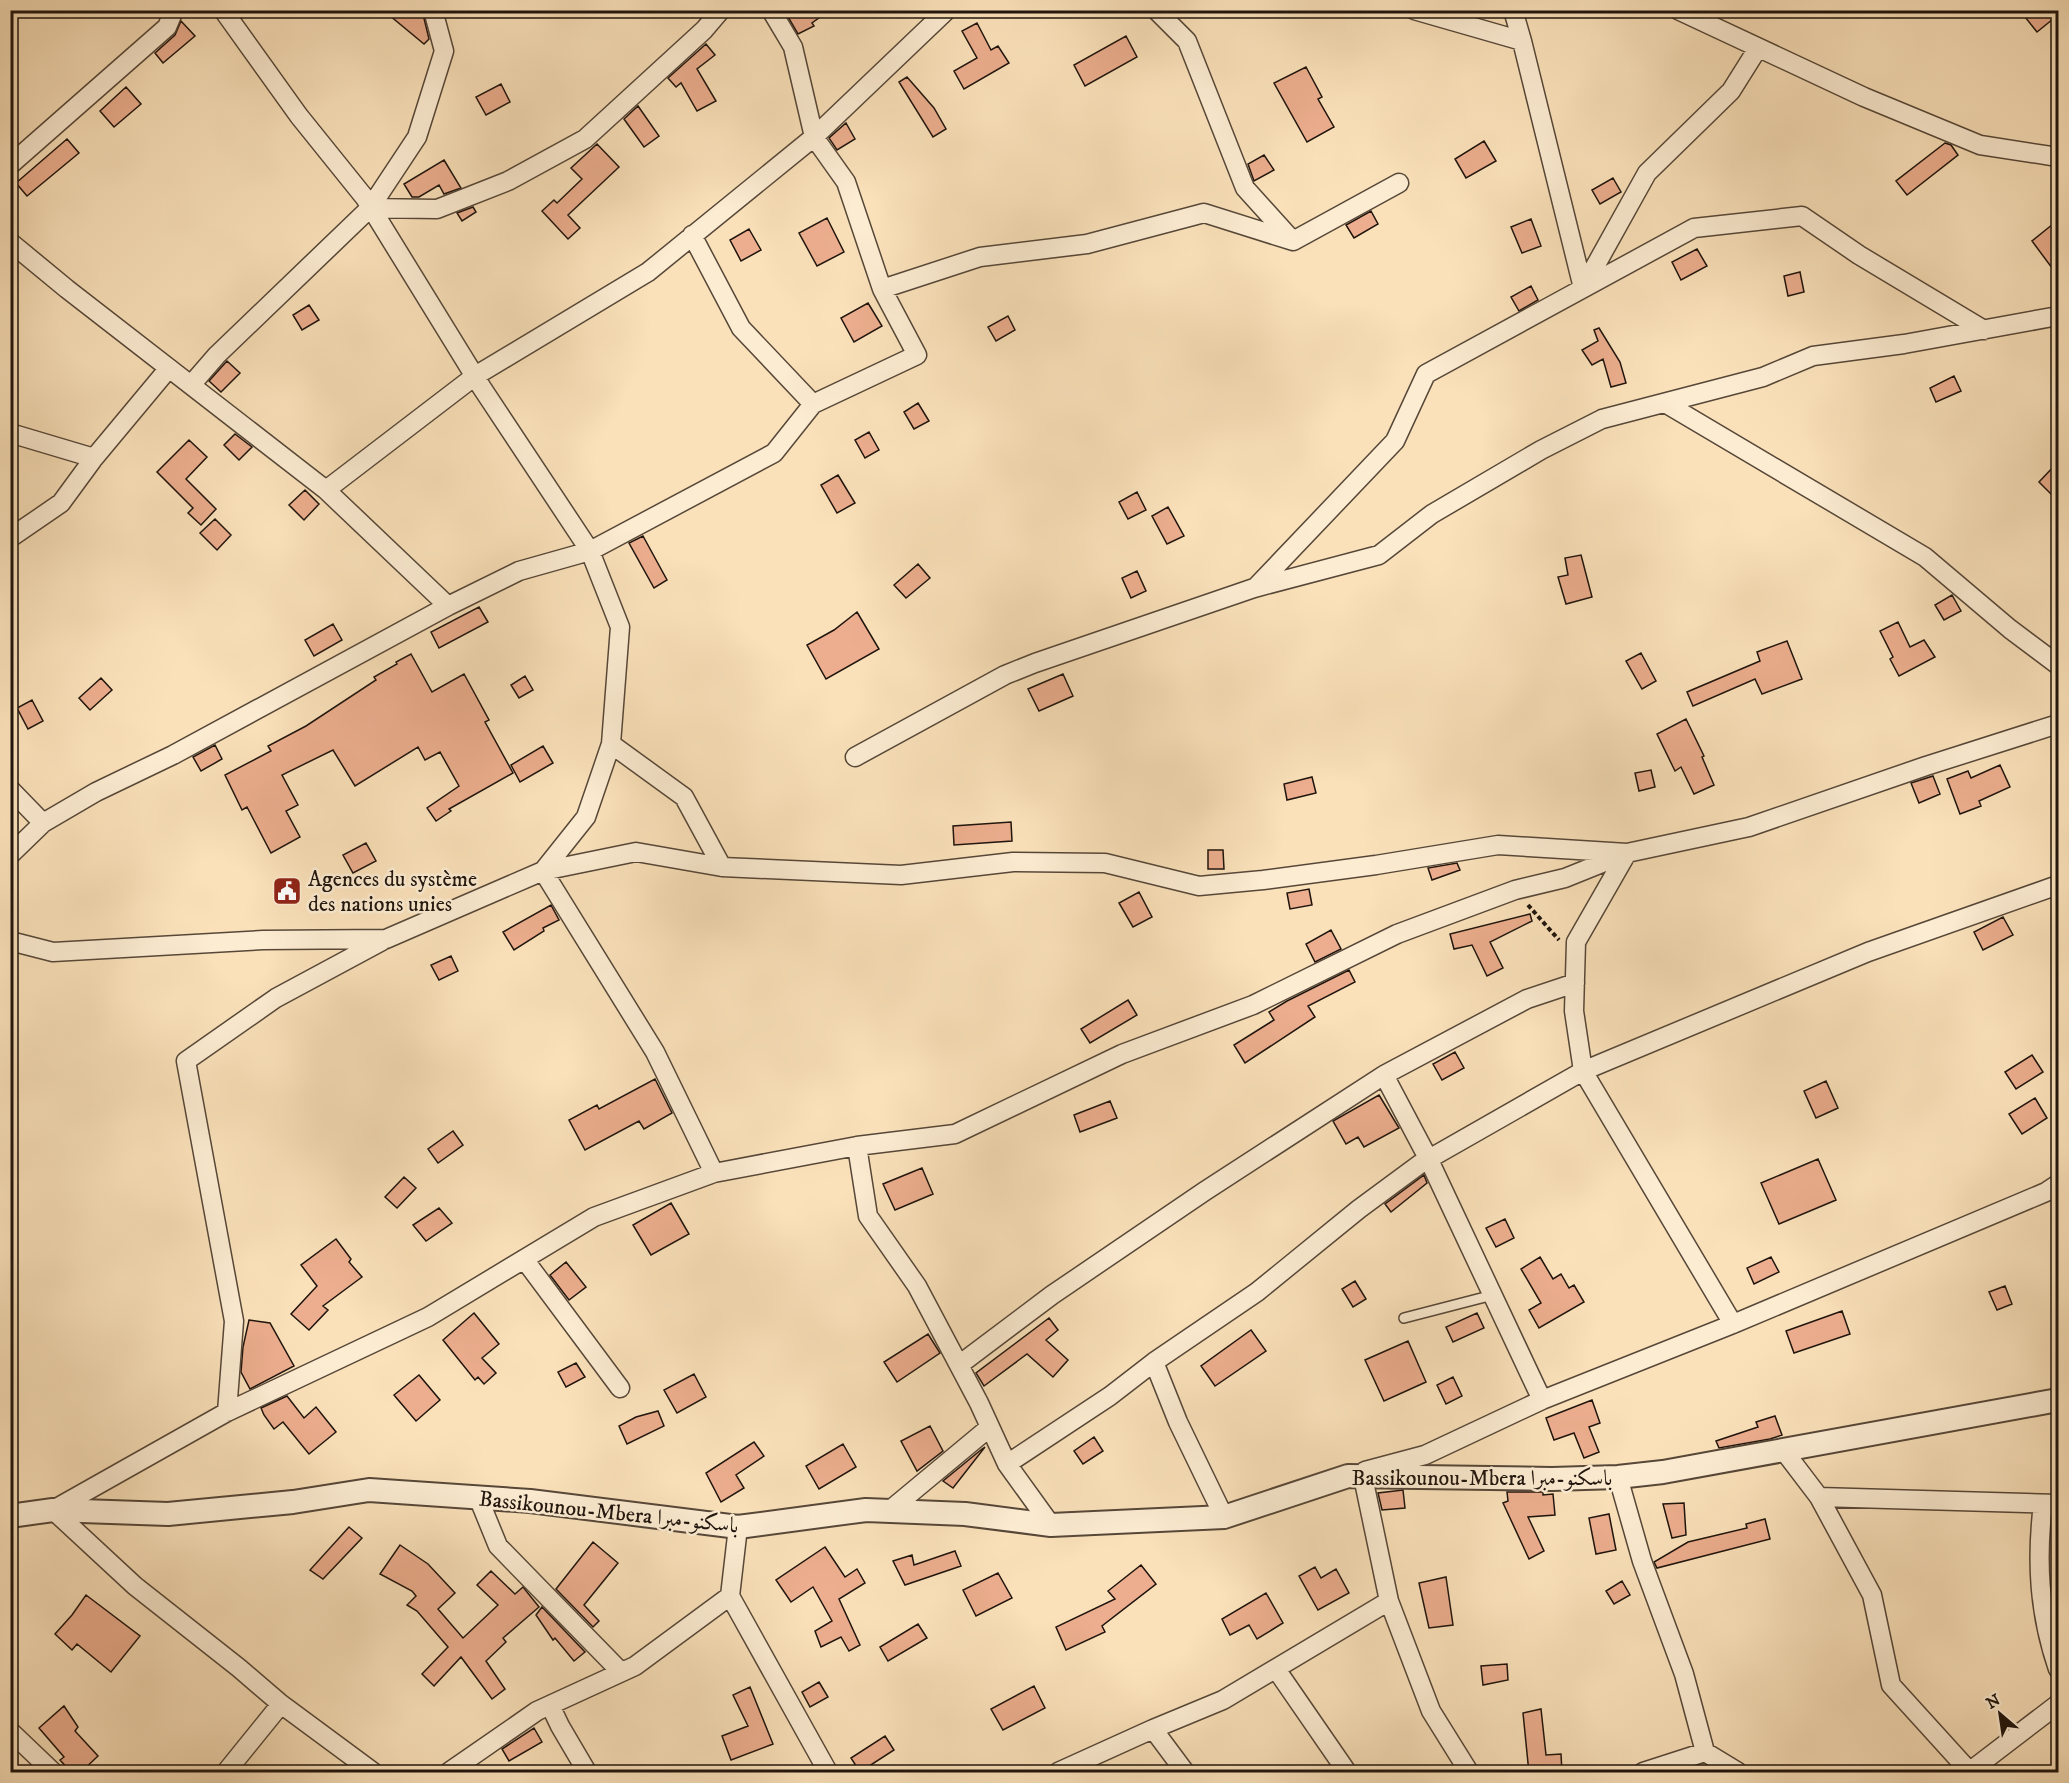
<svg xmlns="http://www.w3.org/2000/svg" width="2069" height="1783" font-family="'IM FELL DW Pica',Amiri,serif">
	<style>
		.building { fill: #ecae8e; stroke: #1f140d; stroke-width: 1.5 }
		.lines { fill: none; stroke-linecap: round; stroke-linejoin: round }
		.service-casing { stroke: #564738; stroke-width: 12 }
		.minor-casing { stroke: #564738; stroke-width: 21 }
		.tertiary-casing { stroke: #564738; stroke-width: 26 }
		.path { stroke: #1f140d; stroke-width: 4; stroke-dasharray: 4.5 3; stroke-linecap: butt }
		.service { stroke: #fcecd2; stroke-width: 9 }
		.minor { stroke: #fcecd2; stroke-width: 18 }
		.tertiary { stroke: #fcecd2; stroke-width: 22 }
		.labels { text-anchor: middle; stroke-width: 5; stroke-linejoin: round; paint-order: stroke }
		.poi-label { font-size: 22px; fill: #1f140d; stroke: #fcecd2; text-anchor: start }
		.street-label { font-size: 22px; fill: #1f140d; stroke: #fcecd2 }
	</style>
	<rect width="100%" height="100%" fill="#fae1ba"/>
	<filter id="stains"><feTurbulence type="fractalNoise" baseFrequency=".00333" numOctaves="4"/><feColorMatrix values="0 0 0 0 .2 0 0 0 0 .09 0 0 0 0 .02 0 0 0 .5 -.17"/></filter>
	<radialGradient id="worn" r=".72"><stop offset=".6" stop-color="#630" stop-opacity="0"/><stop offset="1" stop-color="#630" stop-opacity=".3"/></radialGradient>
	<path class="building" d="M383 10H422L429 39 424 44Z
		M784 10H830L812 23 814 26 798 34Z
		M2034 10H2058V15L2037 32 2025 17Z
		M181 21 195 36 163 63 155 53 175 35Z
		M977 23 991 50 998 46 1009 63 964 89 954 71 977 58 962 31Z
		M1126 36 1137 57 1085 86 1074 65Z
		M706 44 715 55 697 69 716 101 697 111 681 83 676 87 668 78Z
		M1306 67 1322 97 1318 99 1334 127 1307 142 1274 83Z
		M907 77 934 108 946 129 933 137 899 82Z
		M501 84 510 102 486 115 476 97Z
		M126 87 141 104 114 127 100 111Z
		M638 106 659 136 644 147 624 119Z
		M846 123 855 139 837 150 829 138Z
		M67 139 79 153 27 196 16 183Z
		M1484 141 1496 161 1466 178 1455 159Z
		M1945 143 1951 145 1958 155 1907 195 1896 181Z
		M597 144 619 167 568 215 580 228 568 239 542 211 554 200 557 203 582 179 571 168Z
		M1264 155 1274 170 1254 181 1248 164Z
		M444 160 461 188 444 194 439 185 419 197H412L404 184Z
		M1613 178 1621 192 1600 204 1592 190Z
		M473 207 476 212 462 221 457 213Z
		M1371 211 1378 224 1354 238 1346 225Z
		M827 218 844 252 817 266 799 233Z
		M1531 219 1541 246 1522 253 1511 227Z
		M2058 220V276L2032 241Z
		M749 229 761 250 741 261 730 240Z
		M1697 249 1707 266 1681 280 1672 262Z
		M1800 272 1804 292 1788 296 1784 276Z
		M1531 286 1538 300 1519 311 1511 297Z
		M868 303 882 326 854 342 841 318Z
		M309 305 319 320 302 330 293 315Z
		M1008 316 1015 330 996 341 988 327Z
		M1599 328 1620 362 1626 383 1611 387 1603 359 1592 365 1582 350 1598 341 1594 330Z
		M227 361 240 373 221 392 209 381Z
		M1954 376 1961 391 1936 402 1930 388Z
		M918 403 929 421 914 429 904 412Z
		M869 432 879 450 865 458 855 440Z
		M235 434 252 447 239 460 224 445Z
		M189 440 207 457 186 479 216 509 201 525 188 513 193 508 157 472Z
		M2058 462V501L2039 482Z
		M838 475 855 503 837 513 821 485Z
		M305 490 319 504 304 520 289 505Z
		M1137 492 1146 510 1128 519 1119 502Z
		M1168 507 1184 536 1167 544 1152 516Z
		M215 519 231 535 217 550 200 533Z
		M643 536 667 580 654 588 629 543Z
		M1581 555 1592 597 1566 604 1558 577 1568 575 1565 558Z
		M918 564 930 578 906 598 894 585Z
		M1137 571 1146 591 1131 598 1122 578Z
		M1952 595 1961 611 1944 620 1935 605Z
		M479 607 488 622 439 648 431 632Z
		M857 612 879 649 826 679 807 645 834 630Z
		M1898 622 1910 647 1924 640 1935 657 1899 676 1890 659 1893 657 1880 631Z
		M333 624 342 640 314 656 305 640Z
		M1787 641 1802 679 1762 694 1755 679 1693 706 1687 692 1760 661 1757 652Z
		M1641 653 1656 681 1642 689 1626 661Z
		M411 654 432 692 464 674 489 720 485 722 513 773 449 809 451 811 436 821 427 808 459 786 440 752 425 760 418 747 355 786 333 750 282 775 298 805 286 811 300 837 271 853 247 807 242 810 225 775 271 751 268 746 306 726 376 680 374 677 397 664 396 662Z
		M1063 674 1073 696 1039 711 1028 689Z
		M525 676 533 690 519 698 511 685Z
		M101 678 112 690 90 710 79 698Z
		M32 700 43 721 28 729 17 708Z
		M1686 719 1704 756 1702 757 1714 785 1694 794 1681 767 1675 771 1657 734Z
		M215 745 222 759 201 771 193 757Z
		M543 746 553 763 520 782 511 765Z
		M2000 765 2010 787 1979 801 1981 806 1960 814 1947 779 1968 771 1971 778Z
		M1651 770 1655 787 1639 791 1635 773Z
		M1933 776 1940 794 1919 803 1911 783Z
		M1312 777 1316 793 1287 800 1284 784Z
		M1011 822 1012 841 954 845 953 826Z
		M366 843 376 861 353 873 343 855Z
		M1208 850H1223L1224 869H1208Z
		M1457 863 1460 870 1432 880 1428 868Z
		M1309 889 1312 905 1290 909 1287 893Z
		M1139 892 1152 917 1133 927 1119 903Z
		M551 905 559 920 543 928 544 931 514 950 503 932Z
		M1530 914 1532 921 1490 942 1503 968 1487 976 1472 945 1454 949 1450 934Z
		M2003 917 2013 935 1983 950 1974 932Z
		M1331 930 1341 949 1315 962 1306 944Z
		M451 956 458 971 439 980 431 965Z
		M1349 970 1355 982 1308 1006 1315 1017 1245 1063 1234 1045 1274 1020 1269 1012 1287 1001Z
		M1128 1000 1137 1015 1090 1043 1081 1029Z
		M1455 1052 1464 1068 1442 1080 1433 1064Z
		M2032 1055 2043 1072 2016 1089 2005 1072Z
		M655 1079 672 1113 644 1129 639 1121 585 1150 569 1120 597 1105 599 1109Z
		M1826 1081 1838 1108 1816 1118 1804 1091Z
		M1379 1095 1399 1128 1364 1147 1358 1137 1346 1144 1333 1121Z
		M2035 1098 2047 1118 2022 1134 2009 1114Z
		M1110 1101 1117 1118 1080 1132 1074 1115Z
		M453 1131 463 1145 438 1163 428 1149Z
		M1818 1159 1836 1200 1779 1224 1761 1183Z
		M922 1168 933 1194 895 1210 883 1184Z
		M1424 1175 1427 1183 1391 1212 1385 1204Z
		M404 1177 416 1188 397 1208 385 1197Z
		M671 1203 689 1234 651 1255 633 1225Z
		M439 1208 452 1223 426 1241 413 1225Z
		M1505 1219 1514 1238 1496 1247 1486 1228Z
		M336 1239 351 1259 349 1262 362 1277 323 1306 328 1310 309 1330 291 1314 317 1286 301 1265Z
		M1540 1257 1553 1279 1561 1274 1569 1288 1574 1285 1584 1302 1539 1328 1529 1310 1541 1303 1521 1269Z
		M1771 1257 1779 1272 1754 1284 1747 1268Z
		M566 1262 586 1287 569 1300 550 1275Z
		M1355 1281 1366 1299 1353 1307 1342 1289Z
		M2005 1286 2012 1304 1997 1310 1989 1292Z
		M1842 1311 1850 1334 1794 1353 1786 1331Z
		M474 1313 499 1344 482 1358 496 1373 484 1384 478 1377 475 1380 443 1340Z
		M1477 1313 1484 1328 1453 1342 1446 1327Z
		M1049 1318 1058 1330 1046 1340 1068 1360 1053 1377 1027 1354 984 1386 976 1373Z
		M249 1320 270 1323 294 1366 250 1389 241 1372 243 1347Z
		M1251 1330 1266 1351 1215 1386 1201 1366Z
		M928 1334 940 1353 897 1382 884 1362Z
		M1408 1341 1426 1382 1384 1401 1365 1360Z
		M576 1363 585 1377 566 1387 558 1372Z
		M694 1374 706 1397 677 1413 664 1390Z
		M419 1375 440 1400 416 1421 394 1395Z
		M1453 1377 1462 1396 1446 1404 1437 1385Z
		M287 1396 304 1418 316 1407 336 1432 309 1454 283 1422 274 1429 264 1415 261 1408Z
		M1592 1400 1600 1423 1589 1427 1599 1452 1584 1458 1574 1433 1554 1440 1546 1418Z
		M658 1411 664 1426 627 1444 619 1426 636 1417Z
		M1775 1416 1782 1435 1770 1439 1719 1448 1716 1441 1758 1427 1756 1422Z
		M930 1426 943 1451 917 1471 901 1441Z
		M1094 1437 1103 1451 1083 1464 1074 1451Z
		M754 1442 764 1456 736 1475 744 1488 721 1502 706 1473Z
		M843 1444 856 1467 819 1489 806 1466Z
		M985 1447 953 1488 943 1481 982 1449Z
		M1403 1490 1405 1508 1382 1510 1378 1493Z
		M1507 1492H1543V1495L1553 1494 1555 1515 1528 1517 1544 1551 1529 1559 1503 1503 1508 1501Z
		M1684 1503 1686 1535 1672 1538 1663 1504Z
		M1609 1514 1616 1550 1596 1554 1589 1518Z
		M1765 1519 1770 1539 1657 1568 1654 1562 1688 1542 1747 1528 1746 1524Z
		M349 1527 362 1538 323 1579 310 1570Z
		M593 1542 618 1563 584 1605 599 1621 593 1627 556 1589Z
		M400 1545 428 1564 455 1593 438 1609 463 1638 498 1605 477 1585 491 1571 515 1594 523 1587 539 1607 503 1638 506 1642 486 1661 505 1689 492 1699 461 1657 434 1686 422 1674 448 1647 417 1611 407 1605 416 1596 412 1591 380 1574Z
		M825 1547 845 1577 857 1569 865 1583 839 1599 860 1645 849 1651 841 1637 821 1647 815 1631 832 1621 813 1587 791 1602 776 1580Z
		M955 1551 961 1566 905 1585 893 1561 912 1555 914 1565Z
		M1141 1565 1156 1584 1102 1626 1105 1632 1066 1650 1056 1627 1115 1599 1108 1591Z
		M1315 1567 1321 1578 1336 1569 1349 1593 1318 1610 1299 1576Z
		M998 1573 1012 1598 976 1616 963 1590Z
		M1446 1577 1453 1625 1429 1628 1419 1583Z
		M1622 1581 1630 1595 1614 1604 1606 1591Z
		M1266 1593 1283 1623 1257 1639 1249 1625 1230 1635 1222 1619Z
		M86 1595 140 1636 111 1672 77 1644 72 1650 55 1634 72 1615Z
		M542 1607 585 1652 574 1661 555 1638 553 1640 536 1615Z
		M918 1624 927 1638 888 1661 880 1647Z
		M1507 1664 1508 1680 1483 1685 1481 1666Z
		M819 1682 828 1697 810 1707 802 1692Z
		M1034 1686 1045 1708 1003 1730 991 1709Z
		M750 1687 773 1744 731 1760 722 1736 748 1726 733 1695Z
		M64 1706 78 1727 75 1731 98 1756 80 1773H72L60 1760 64 1757 39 1728Z
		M1541 1709 1546 1755 1561 1754 1562 1773H1529L1523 1713Z
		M534 1728 542 1742 509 1761 502 1749Z
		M885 1736 894 1750 860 1772 851 1758Z"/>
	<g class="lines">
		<g class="service-casing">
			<path id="service" d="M1404 1318 1493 1295"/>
		</g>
		<g class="minor-casing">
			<path id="minor" d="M223 10 299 116 365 198 482 388 590 551 620 627 611 744 586 817 543 871
				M771 10 793 47 814 137 846 182 882 289
				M1156 10 1187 41 1245 188 1292 240
				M1414 10 1522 41
				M1513 10 1522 41 1583 288
				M1678 10 1864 97 1980 145 2058 157
				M10 165 167 27 174 10
				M370 208 437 209 508 181 585 139 704 30 721 10
				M692 235 741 328 813 404
				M10 242 67 289 326 490 448 606 519 571 590 551 774 453 813 404 917 355 882 289 980 257 1087 244 1204 213 1293 241 1399 183
				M1583 288 1647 173 1731 91 1758 48
				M191 385 217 355 370 208 417 137 444 51 433 10
				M1665 403 1925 557 2010 629 2058 665
				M10 433 94 458
				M326 490 475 376 648 272 814 137 947 10
				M10 538 61 503 94 458 169 368
				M1256 587 1395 441 1426 374 1694 228 1802 216 1859 255 1984 330
				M611 744 684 797 722 867
				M855 757 1005 675 1035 663 1254 588 1379 555 1432 514 1541 450 1602 419 1763 377 1813 356 1904 344 2058 316
				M10 789 43 823
				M1627 853 1576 942 1574 1011 1583 1071 1733 1324
				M10 855 43 823 96 792 173 755 448 606
				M543 871 655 1052 714 1173
				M10 941 53 952 263 940 386 939 543 871 636 852 722 867 901 875 1013 862 1105 863 1199 886 1263 880 1376 865 1498 845 1627 853 1749 827 1926 766 2058 724
				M1384 1075 1429 1160 1542 1400
				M857 1146 868 1216 917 1286 979 1403 1007 1464 1051 1525
				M524 1259 620 1388
				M1154 1362 1178 1422 1224 1517
				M959 1365 1052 1295 1205 1191 1384 1075 1527 999 1575 983
				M227 1412 234 1321 186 1061 276 998 382 941
				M1784 1451 1819 1497 1872 1595 1891 1685 1970 1772
				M1007 1464 1110 1396 1154 1362 1257 1292 1359 1209 1420 1164 1583 1071 1868 952 2058 885
				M1365 1471 1425 1455 1542 1400 1733 1324 2046 1192 2058 1184
				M1363 1477 1389 1601 1431 1711 1469 1772
				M1618 1477 1642 1561 1684 1674 1705 1752 1643 1772
				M478 1497 498 1546 621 1672
				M1819 1497 2058 1504
				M2043 1504C2036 1561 2039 1614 2058 1669
				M889 1511 990 1427
				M730 1596 828 1772
				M1276 1669 1347 1772
				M550 1705 560 1726 587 1772
				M1153 1729 1185 1772
				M10 1731 53 1772
				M1705 1752 1738 1772
				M226 1772 281 1704
				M373 1772 281 1704 239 1668 135 1586 53 1510 227 1412 428 1317 594 1217 714 1173 857 1146 955 1134 1122 1054 1253 1005 1397 934 1515 890 1565 878 1627 853
				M449 1772 537 1711 635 1666 730 1596 738 1527
				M1058 1772 1153 1729 1223 1700 1389 1601
				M1969 1772 2058 1704"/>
		</g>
		<g class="tertiary-casing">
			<path id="tertiary" d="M10 1516 53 1510 168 1514 293 1502 369 1490 530 1501 738 1527 866 1510 965 1514 1051 1525 1224 1517 1348 1476 1552 1479 1618 1477 1663 1472 2058 1400"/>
		</g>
		<path class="path" d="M1528 905 1559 940"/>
		<use href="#service" class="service"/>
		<use href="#minor" class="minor"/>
		<use href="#tertiary" class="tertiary"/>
	</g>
	<defs>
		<g id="civic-square" transform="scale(1.5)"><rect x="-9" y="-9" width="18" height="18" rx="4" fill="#8f2418" stroke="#fcecd2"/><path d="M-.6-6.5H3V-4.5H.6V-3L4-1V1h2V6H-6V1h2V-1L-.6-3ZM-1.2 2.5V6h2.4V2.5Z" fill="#fff"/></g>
	</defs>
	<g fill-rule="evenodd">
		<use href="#civic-square" x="287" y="891"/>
	</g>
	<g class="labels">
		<g class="poi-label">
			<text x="308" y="886">Agences du système<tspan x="308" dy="25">des nations unies</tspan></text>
		</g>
		<g class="street-label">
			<text x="1482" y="1485">Bassikounou-Mbera باسكنو-مبرا</text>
			<text transform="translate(609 1511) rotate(6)" y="8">Bassikounou-Mbera باسكنو-مبرا</text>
		</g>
	</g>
	<rect width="2069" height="1783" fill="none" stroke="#fae1ba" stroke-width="36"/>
	<rect x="12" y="12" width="2045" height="1759" fill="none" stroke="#1f140d" stroke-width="3"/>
	<rect x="18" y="18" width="2033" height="1747" fill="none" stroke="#1f140d" stroke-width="1.5"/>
	<g transform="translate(2000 1714) rotate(331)" stroke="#fcecd2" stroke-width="4.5" paint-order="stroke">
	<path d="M0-4.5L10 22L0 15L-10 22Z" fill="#1f140d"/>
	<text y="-9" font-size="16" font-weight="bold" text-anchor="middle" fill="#1f140d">N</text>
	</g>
	<rect width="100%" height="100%" filter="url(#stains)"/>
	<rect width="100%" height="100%" fill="url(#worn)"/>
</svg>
